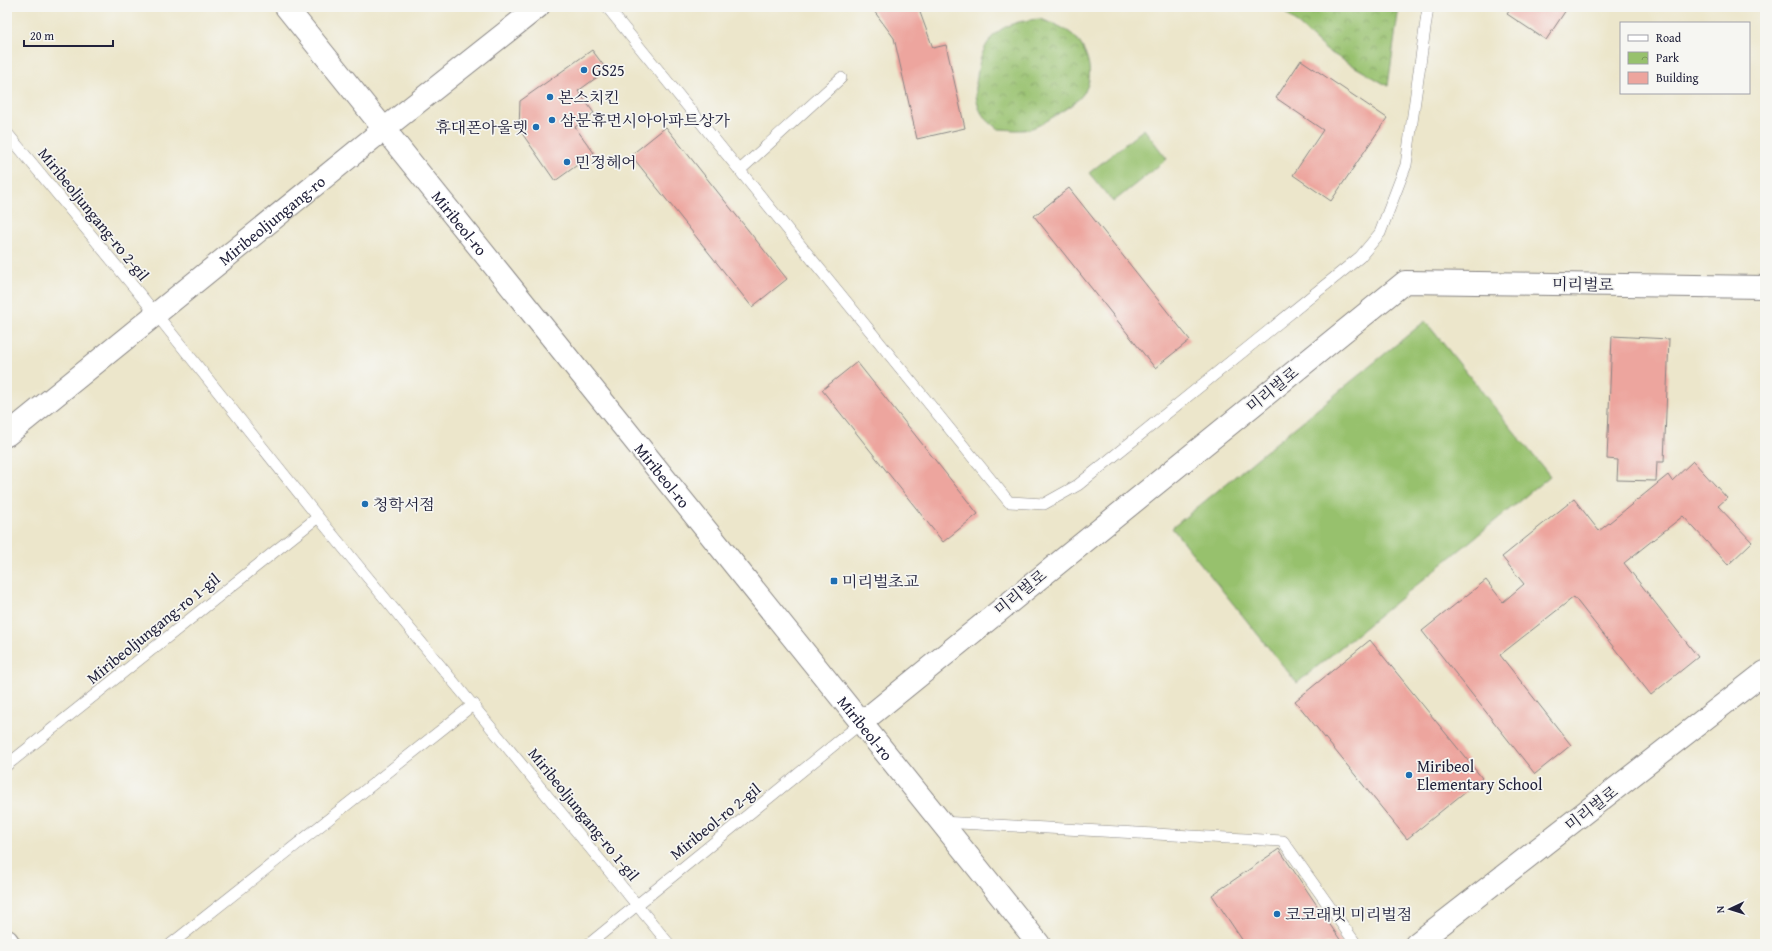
<svg xmlns="http://www.w3.org/2000/svg" width="1772" height="951" font-family="'Gentium Book Plus','Noto Serif KR',serif">
	<style>
		.grass { fill: #97c16d; stroke: #5c7254 }
		.park { fill: url(#park-crowns); stroke: #5c7254 }
		.building { fill: #eda59e }
		.lines { fill: none; stroke-linecap: round; stroke-linejoin: round }
		.lane-casing { stroke: #878483; stroke-width: 12 }
		.street-casing { stroke: #878483; stroke-width: 24 }
		.secondary-casing { stroke: #878483; stroke-width: 24 }
		.lane { stroke: #fff; stroke-width: 11 }
		.street { stroke: #fff; stroke-width: 22 }
		.secondary { stroke: #fff; stroke-width: 22 }
		.poi-dot { fill: #1f6fb2; stroke: #f6f6f2; stroke-width: 1.5 }
		.labels { text-anchor: middle; stroke-width: 3.5; stroke-linejoin: round; paint-order: stroke }
		.poi-label { font-size: 16px; fill: #22223b; stroke: #f6f6f2; text-anchor: start }
		.street-label { font-size: 16px; fill: #22223b; stroke: #f6f6f2 }
	</style>
	<defs>
		<pattern id="park-crowns" width="20" height="18" patternUnits="userSpaceOnUse"><rect width="20" height="18" fill="#97c16d"/><path d="M2 6a3 3 0 1 1 6 0M12 15a3 3 0 1 1 6 0" fill="none" stroke="#7b9c5b"/></pattern>
	</defs>
	<rect width="100%" height="100%" fill="#f6f6f2"/>
	<filter id="ink" filterUnits="userSpaceOnUse"><feTurbulence type="fractalNoise" baseFrequency=".025" numOctaves="2"/><feDisplacementMap in="SourceGraphic" scale="8" xChannelSelector="R" yChannelSelector="G"/><feConvolveMatrix kernelMatrix="1 2 1 2 8 2 1 2 1" color-interpolation-filters="sRGB"/></filter>
	<filter id="wash" filterUnits="userSpaceOnUse"><feTurbulence type="fractalNoise" baseFrequency=".012" numOctaves="4" result="noise"/><feDisplacementMap in="SourceGraphic" scale="16" xChannelSelector="R" yChannelSelector="G"/><feGaussianBlur stdDeviation="0.9" result="paint"/><feColorMatrix in="noise" values="0 0 0 0 0 0 0 0 0 0 0 0 0 0 0 0 0 1.4 0 .05"/><feComposite in="paint" operator="in"/></filter>
	<g filter="url(#wash)">
		<rect width="100%" height="100%" fill="#ece6cb"/>
		<path class="grass" d="M1144 129 1167 159 1113 202 1089 173Z
			M1425 321 1550 476 1297 683 1172 528Z"/>
		<path class="park" d="M1279 7H1399L1388 86 1326 50Z
			M1040 19C1052 23 1063 27 1073 35 1088 49 1096 77 1083 94 1077 102 1067 108 1059 113 1050 119 1041 125 1032 128 1022 132 1008 129 998 129 993 125 986 120 982 114 975 102 975 90 977 76 982 37 1001 21 1040 19Z"/>
		<g id="blocks">
			<path class="building" d="M871 7H918L933 48 946 45 965 128 917 139 894 38Z
				M1512 7H1568L1546 40 1507 14Z
				M592 50 607 70 578 91 594 113 575 127 594 153 555 181 519 129 520 101Z
				M1301 60 1387 118 1331 201 1293 175 1323 130 1276 98Z
				M666 127 787 279 752 307 631 155Z
				M1069 188 1190 340 1155 368 1034 216Z
				M1612 336 1669 339 1664 462H1657L1656 481 1617 480 1618 460 1607 459Z
				M857 362 978 514 943 542 822 390Z
				M1693 461 1727 498 1718 506 1752 542 1728 565 1683 516 1624 563 1698 657 1651 695 1574 597 1500 655 1571 745 1535 774 1422 631 1486 580 1503 602 1524 584 1502 557 1574 499 1599 531 1668 475 1672 481Z
				M1370 640 1482 778 1407 839 1295 701Z
				M1279 849 1343 944H1245L1212 895Z"/>
		</g>
	</g>
	<g filter="url(#ink)">
		<use href="#blocks" fill-opacity="0" stroke="#878483" stroke-width="1"/>
		<g class="lines">
			<g class="lane-casing">
				<path id="lane" d="M607 7 1009 502 1044 504 1078 485 1360 257 1380 233 1406 165 1428 7
					M7 133 156 314 318 517 669 944
					M740 170 841 78
					M7 765 318 517
					M941 822 1283 841 1356 944
					M171 944 474 704
					M589 944 861 723"/>
			</g>
			<g class="street-casing">
				<path id="street" d="M861 723 1405 282 1765 287
					M7 941 9 944
					M1416 944 1765 672"/>
			</g>
			<g class="secondary-casing">
				<g id="secondary">
					<path id="s1" d="M286 7 1039 944"/>
					<path id="s2" d="M7 435 384 129 538 7"/>
				</g>
			</g>
			<use href="#lane" class="lane"/>
			<use href="#street" class="street"/>
			<use href="#secondary" class="secondary"/>
		</g>
	</g>
	<g class="poi-dot">
		<circle cx="584" cy="70" r="4"/>
		<circle cx="550" cy="97" r="4"/>
		<circle cx="552" cy="120" r="4"/>
		<circle cx="536" cy="127" r="4"/>
		<circle cx="567" cy="162" r="4"/>
		<circle cx="365" cy="504" r="4"/>
		<rect x="830" y="577" width="8" height="8" rx="2"/>
		<circle cx="1409" cy="775" r="4"/>
		<circle cx="1277" cy="914" r="4"/>
	</g>
	<g class="labels">
		<g class="poi-label">
			<text x="592" y="76">GS25</text>
			<text x="558" y="103">본스치킨</text>
			<text x="560" y="126">삼문휴먼시아아파트상가</text>
			<text x="528" y="133" text-anchor="end">휴대폰아울렛</text>
			<text x="575" y="168">민정헤어</text>
			<text x="373" y="510">청학서점</text>
			<text x="842" y="587">미리벌초교</text>
			<text x="1417" y="772">Miribeol<tspan x="1417" dy="18">Elementary School</tspan></text>
			<text x="1285" y="920">코코래빗 미리벌점</text>
		</g>
		<g class="street-label">
			<text transform="translate(94 214) rotate(51)" y="6">Miribeoljungang-ro 2-gil</text>
			<text dy="6" stroke="none"><textPath href="#s2" startOffset="341">Miribeoljungang-ro</textPath></text>
			<text dy="6" stroke="none"><textPath href="#s1" startOffset="277">Miribeol-ro</textPath></text>
			<text transform="translate(1583 284) rotate(1)" y="6">미리벌로</text>
			<text transform="translate(1272 389) rotate(-39)" y="6">미리벌로</text>
			<text dy="6" stroke="none"><textPath href="#s1" startOffset="601">Miribeol-ro</textPath></text>
			<text transform="translate(1020 592) rotate(-39)" y="6">미리벌로</text>
			<text transform="translate(153 628) rotate(-39)" y="6">Miribeoljungang-ro 1-gil</text>
			<text dy="6" stroke="none"><textPath href="#s1" startOffset="925">Miribeol-ro</textPath></text>
			<text transform="translate(1591 808) rotate(-38)" y="6">미리벌로</text>
			<text transform="translate(584 814) rotate(51)" y="6">Miribeoljungang-ro 1-gil</text>
			<text transform="translate(715 821) rotate(-39)" y="6">Miribeol-ro 2-gil</text>
		</g>
	</g>
	<rect width="1772" height="951" fill="none" stroke="#f6f6f2" stroke-width="24"/>
	<rect x="1620" y="22" width="130" height="72" fill="#f6f6f2" stroke="#a1a1a9"/>
	<rect x="1628" y="35" width="20" height="6" fill="#ffffff" stroke="#a1a1a9"/>
	<text x="1656" y="42" font-size="12" fill="#22223b">Road</text>
	<rect x="1628" y="52" width="20" height="12" fill="url(#park-crowns)" stroke="#a1a1a9"/>
	<text x="1656" y="62" font-size="12" fill="#22223b">Park</text>
	<rect x="1628" y="72" width="20" height="12" fill="#eda59e" stroke="#a1a1a9"/>
	<text x="1656" y="82" font-size="12" fill="#22223b">Building</text>
	<g transform="translate(1730 909) rotate(266)" stroke="#f6f6f2" stroke-width="3" paint-order="stroke">
	<path d="M0-3L7 15L0 10L-7 15Z" fill="#22223b"/>
	<text y="-6" font-size="11" font-weight="bold" text-anchor="middle" fill="#22223b">N</text>
	</g>
	<path d="M24 40v6h89v-6" fill="none" stroke="#22223b" stroke-width="2"/>
	<text x="30" y="40" font-size="12" fill="#22223b" stroke="#f6f6f2" stroke-width="3" paint-order="stroke">20 m</text>
</svg>
